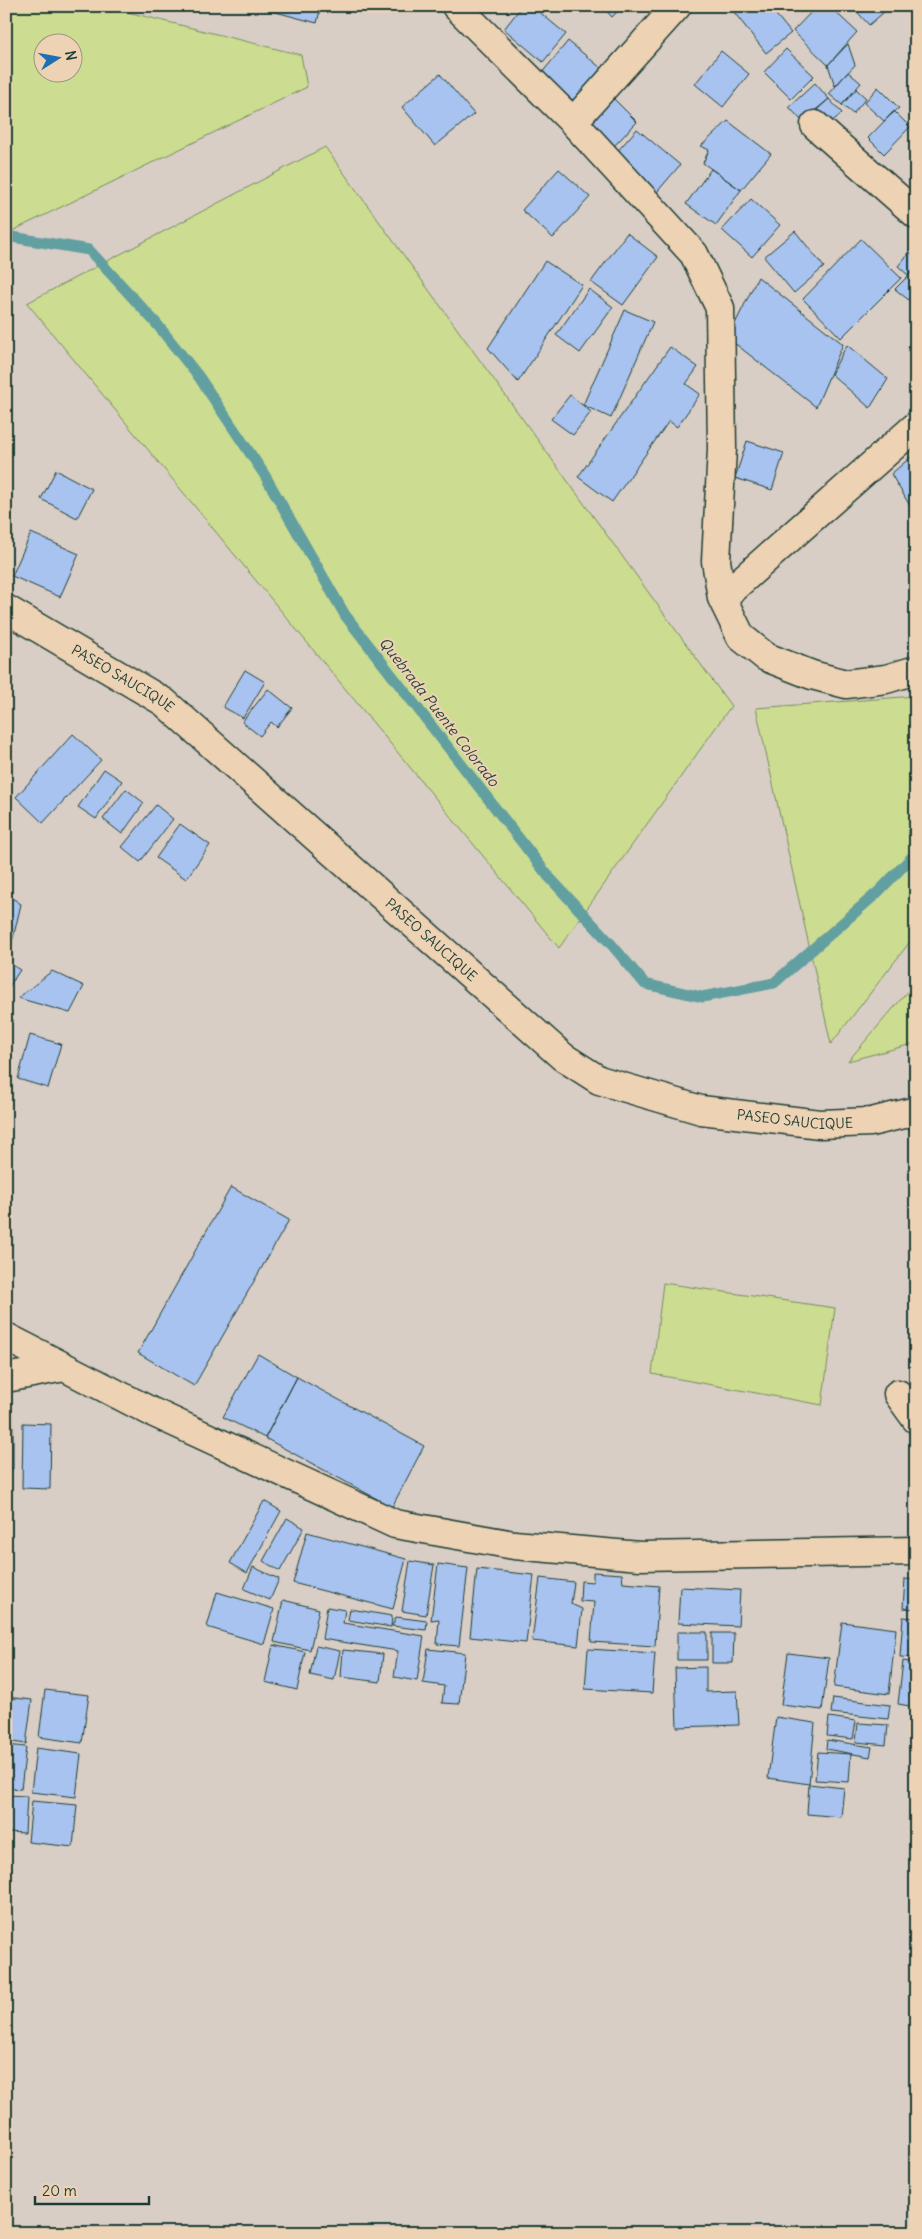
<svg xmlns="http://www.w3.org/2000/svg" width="922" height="2239" font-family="Delius,sans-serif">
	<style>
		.green { fill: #ccdc90; stroke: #768c62; fill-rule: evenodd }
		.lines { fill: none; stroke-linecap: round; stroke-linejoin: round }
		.stream { stroke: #629fa1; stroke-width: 11 }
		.building { fill: #a8c3f0; stroke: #1f3d34 }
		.minor-casing { stroke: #1f3d34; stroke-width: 31 }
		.tertiary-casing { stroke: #1f3d34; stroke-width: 31 }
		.minor { stroke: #edd2b4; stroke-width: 28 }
		.tertiary { stroke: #edd2b4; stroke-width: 28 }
		.labels { text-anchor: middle; stroke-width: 4; stroke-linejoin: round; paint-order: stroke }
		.street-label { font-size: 14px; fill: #1f3d34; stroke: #edd2b4 }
		.water-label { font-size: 15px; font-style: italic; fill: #25453d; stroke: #edd2b4 }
	</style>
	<rect width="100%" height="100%" fill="#d8cec6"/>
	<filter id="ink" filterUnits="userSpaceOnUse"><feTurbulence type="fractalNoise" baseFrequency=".02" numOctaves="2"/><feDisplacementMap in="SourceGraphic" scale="10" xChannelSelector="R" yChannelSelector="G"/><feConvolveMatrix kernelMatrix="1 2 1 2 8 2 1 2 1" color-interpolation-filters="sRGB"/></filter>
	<g filter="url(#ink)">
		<path class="green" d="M6 6H103L301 55 307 87 6 234ZM42 42H72V72H42Z
			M325 147 731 706 559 948 27 303Z
			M916 696V934L831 1044 756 708Z
			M916 982V1043L848 1061Z
			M663 1283 835 1308 822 1405 652 1374Z"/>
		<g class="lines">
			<path class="stream" d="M6 236 89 250 156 323 199 377 264 474 345 615 549 877 612 945 645 984 702 997 774 983 877 893 916 853"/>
		</g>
		<path class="building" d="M253 6H321L317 23Z
			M522 6H532L566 34 543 62 504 29Z
			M602 6H623L612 17Z
			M769 6 791 33 766 53 730 7Z
			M817 6H829L857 32 828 65 793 31Z
			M852 6H891L869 25Z
			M568 41 601 68 575 102 541 74Z
			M848 44 855 65 835 86 828 65Z
			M786 49 814 76 791 99 764 72Z
			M721 51 749 74 723 107 695 84Z
			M848 72 861 83 842 105 829 94Z
			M440 74 474 114 435 146 402 107Z
			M815 83 829 99 802 121 789 107Z
			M878 87 899 108 884 121 864 103Z
			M856 89 866 98 853 114 842 105Z
			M607 92 637 122 614 146 584 115Z
			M829 99 842 113 822 130 810 116Z
			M894 111 910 127 884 154 868 138Z
			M728 121 771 154 741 190 703 163 709 150 701 146Z
			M637 129 680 165 657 192 615 154Z
			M559 169 590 197 553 238 522 210Z
			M711 169 741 190 716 225 686 204Z
			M916 181V199L907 190Z
			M751 199 780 225 752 257 722 230Z
			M795 231 824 267 794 293 764 257Z
			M627 233 658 257 623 305 591 282Z
			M861 239 901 278 841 338 803 299Z
			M910 252 916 258V266L908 275 898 266Z
			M545 261 582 285 518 382 488 348Z
			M916 268V306L895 289Z
			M758 277 843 344 816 407 728 338Z
			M589 289 613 307 580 353 556 335Z
			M625 310 653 322 611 418 583 405Z
			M847 345 888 379 870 408 831 374Z
			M670 347 698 367 686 384 700 394 677 427 669 421 612 502 578 477Z
			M570 395 591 412 573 435 551 419Z
			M747 441 784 453 772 490 735 478Z
			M912 456 916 461 915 514 891 474Z
			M56 470 92 489 77 518 41 499Z
			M31 533 79 554 60 597 12 576Z
			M245 670 265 682 243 718 223 707Z
			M268 689 292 708 277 727 271 722 260 736 242 722Z
			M73 734 101 760 43 823 16 797Z
			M104 769 122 781 96 819 78 807Z
			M126 789 144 803 122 834 103 819Z
			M156 805 173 819 140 862 122 847Z
			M180 824 210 845 186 879 156 858Z
			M6 894 21 904 11 947 6 944Z
			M6 961 20 970 6 991Z
			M52 971 84 986 70 1013 18 998Z
			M30 1035 61 1044 48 1088 18 1079Z
			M231 1187 289 1220 194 1386 138 1353Z
			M258 1354 297 1377 265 1438 223 1417Z
			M297 1377 424 1446 392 1507 265 1438Z
			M6 1412H13V1469H6Z
			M23 1423 51 1424 50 1489 22 1488Z
			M264 1501 281 1511 247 1573 230 1563Z
			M287 1518 304 1528 280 1571 263 1561Z
			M307 1532 406 1559 393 1609 293 1583Z
			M410 1561 434 1565 426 1615 402 1611Z
			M438 1564 468 1568 459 1646 437 1644 439 1619 431 1620Z
			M253 1567 279 1579 270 1600 244 1589Z
			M477 1569 534 1575 526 1643 470 1637Z
			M593 1572 622 1574 623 1583 659 1586 655 1646 591 1642 594 1602 580 1601 581 1581 593 1582Z
			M540 1578 574 1582 571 1604 582 1609 578 1646 532 1641Z
			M905 1579 916 1580V1609L903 1608Z
			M680 1587 740 1590 738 1626 678 1623Z
			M217 1592 274 1609 264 1644 207 1627Z
			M283 1600 319 1609 310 1650 274 1642Z
			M327 1607 345 1610 343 1623 424 1636 417 1681 394 1677 398 1651 322 1639Z
			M350 1609 392 1616 391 1627 348 1620Z
			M396 1617 427 1621 426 1630 392 1626Z
			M903 1617 916 1618V1658L900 1657Z
			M842 1622 896 1629 889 1694 834 1687Z
			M677 1632H707V1660H677Z
			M712 1633H734L733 1663H712Z
			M273 1645 305 1652 297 1690 265 1682Z
			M316 1646 340 1651 334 1680 310 1675Z
			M428 1649 465 1653 459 1704 442 1703 444 1686 423 1683Z
			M588 1649 655 1653 652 1693 585 1689Z
			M343 1650 383 1654 380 1682 341 1677Z
			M788 1653 829 1658 822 1710 781 1705Z
			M903 1661 916 1663V1707L898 1704Z
			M706 1667V1692L737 1691 739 1725 677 1727 675 1668Z
			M45 1690 89 1695 82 1743 39 1737Z
			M6 1697 32 1700 26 1744 6 1741Z
			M833 1698 890 1705 888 1719 831 1713Z
			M776 1717 815 1723 809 1784 768 1778Z
			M829 1717 856 1721 853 1739 827 1736Z
			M858 1723 888 1725 886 1745 856 1742Z
			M827 1740 872 1747 870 1757 826 1749Z
			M6 1745 26 1747 21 1789 6 1788Z
			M36 1748 81 1754 76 1797 31 1792Z
			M818 1752 851 1754 849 1782 815 1780Z
			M809 1784 844 1788 841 1817 807 1814Z
			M6 1795 27 1796 25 1833 6 1832Z
			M32 1801 77 1805 73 1847 28 1842Z"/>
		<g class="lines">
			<g class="minor-casing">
				<path id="minor" d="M456 6 573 122 694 254 720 308 722 449 716 561 722 598 741 637 766 657 812 675 846 684 886 679 916 670
					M573 122 677 6
					M815 125 916 214
					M722 598 916 426
					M6 1337 150 1411 395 1524 514 1545 640 1556 916 1551
					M6 1378 64 1367
					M898 1394 916 1419"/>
			</g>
			<g class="tertiary-casing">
				<g id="tertiary">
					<path id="s1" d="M6 609 164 702 563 1057 599 1080 701 1110 820 1124 871 1122 916 1111"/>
				</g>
			</g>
			<use href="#minor" class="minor"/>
			<use href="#tertiary" class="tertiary"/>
		</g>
	</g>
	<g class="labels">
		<g class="street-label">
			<text dy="5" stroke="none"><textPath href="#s1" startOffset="136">PASEO SAUCIQUE</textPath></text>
			<text dy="5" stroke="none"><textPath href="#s1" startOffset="541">PASEO SAUCIQUE</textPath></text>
			<text dy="5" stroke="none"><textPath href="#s1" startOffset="961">PASEO SAUCIQUE</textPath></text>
		</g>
		<g class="water-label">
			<text transform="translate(439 712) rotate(52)" y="5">Quebrada Puente Colorado</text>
		</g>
	</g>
	<rect width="922" height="2239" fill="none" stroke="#edd2b4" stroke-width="25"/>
	<rect x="12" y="12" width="897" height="2214" fill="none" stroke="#1f3d34" stroke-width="2" filter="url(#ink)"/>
	<g transform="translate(58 58) rotate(79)"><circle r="24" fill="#edd2b4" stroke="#9b9681"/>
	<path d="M0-4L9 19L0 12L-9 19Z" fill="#1f6fb2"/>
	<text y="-8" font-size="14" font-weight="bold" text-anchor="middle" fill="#1f3d34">N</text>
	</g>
	<path d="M35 2196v8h114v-8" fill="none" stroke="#1f3d34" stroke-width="2.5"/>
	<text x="42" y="2196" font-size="15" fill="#1f3d34" stroke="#edd2b4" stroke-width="4" paint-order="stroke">20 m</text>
</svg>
